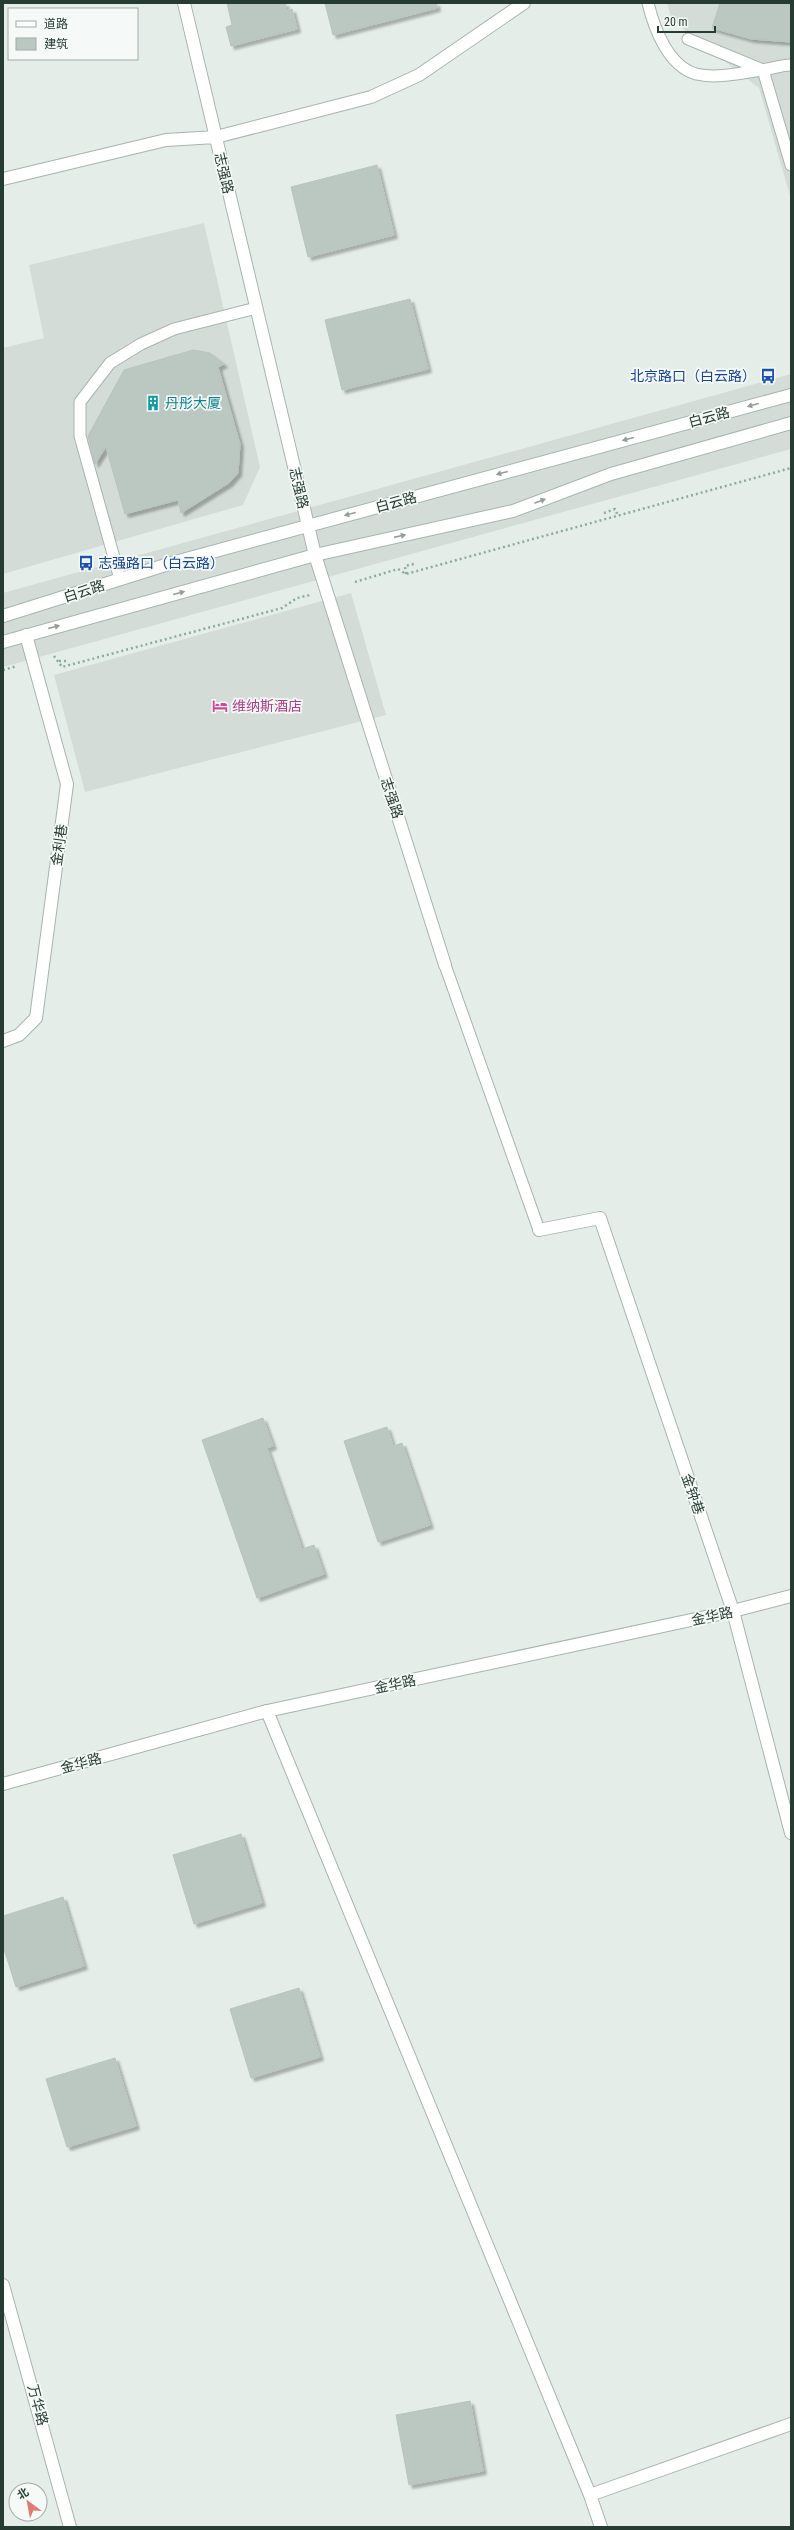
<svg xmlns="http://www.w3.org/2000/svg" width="794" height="2530" font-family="'Roboto Condensed','Noto Sans SC',sans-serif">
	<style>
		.built { fill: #d4dcd7 }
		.building { fill: #bbc7c1; stroke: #b8c5be; filter: url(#shadow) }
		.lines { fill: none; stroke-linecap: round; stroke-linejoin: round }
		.service-casing { stroke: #a8b4ae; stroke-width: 13 }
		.minor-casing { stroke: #a8b4ae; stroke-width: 14 }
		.tertiary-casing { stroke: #a8b4ae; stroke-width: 14 }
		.secondary-casing { stroke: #a5b7ae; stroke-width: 14 }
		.path { stroke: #8aac9c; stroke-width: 2.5; stroke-dasharray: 2 3; stroke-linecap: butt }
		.service { stroke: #fff; stroke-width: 11 }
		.minor { stroke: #fff; stroke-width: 12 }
		.tertiary { stroke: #fff; stroke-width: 12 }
		.secondary { stroke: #fff; stroke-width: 12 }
		.oneway { fill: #929e99 }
		.labels { text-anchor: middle; stroke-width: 3.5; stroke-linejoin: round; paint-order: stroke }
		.street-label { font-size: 14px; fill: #263c33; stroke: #f5f9f7 }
		.transit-label { font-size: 14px; fill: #164399; stroke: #f5f9f7; text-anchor: end }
		.culture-label { font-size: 14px; fill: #0d838f; stroke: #f5f9f7; text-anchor: start }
		.hotel-label { font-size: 14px; fill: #b23c85; stroke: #f5f9f7; text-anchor: start }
	</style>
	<defs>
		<filter id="shadow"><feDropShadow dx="3.5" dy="3.5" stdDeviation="1" flood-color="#0004"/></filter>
	</defs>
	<rect width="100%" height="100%" fill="#e5ede8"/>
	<path class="built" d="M667 3H791V199L759 88 672 20Z
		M204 223 260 467 243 505 3 574V348L44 338 29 265Z
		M791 374V449L3 667V593Z
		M351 593 386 715 85 792 54 675Z"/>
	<path class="building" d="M227 3H285L287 11 292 9 297 29 231 46 226 27 232 25Z
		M325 3H436L437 8 333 35Z
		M720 3H791V42L751 39 712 28Z
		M377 165 394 235 308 257 291 187Z
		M410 299 428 369 342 390 325 320Z
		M193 350 210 353 224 364 218 367 240 444 238 473 229 483 181 513 178 500 125 514 106 447 95 464 88 436 124 370Z
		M263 1418 273 1446 267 1448 302 1549 314 1545 324 1574 257 1598 202 1440Z
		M387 1427 393 1446 402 1443 430 1525 378 1542 344 1441Z
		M241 1834 262 1903 194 1924 173 1855Z
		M63 1897 84 1966 16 1987 3 1946V1916Z
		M299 1988 320 2057 251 2078 230 2009Z
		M115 2058 136 2126 67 2147 46 2079Z
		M470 2401 483 2471 409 2485 396 2415Z"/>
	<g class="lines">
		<g class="service-casing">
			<path id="service" d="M648 3C654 28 668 66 696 74 716 79 741 73 761 70 771 69 781 65 791 65
				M688 39 763 70 791 165
				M120 579 80 436V402L110 363 141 344 174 329 256 308
				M445 965 539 1230"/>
		</g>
		<g class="minor-casing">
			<path id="minor" d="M184 3 315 555 445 965
				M3 179 166 140 216 137 371 97 419 75 524 3
				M3 1041 19 1035 36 1018 67 784 26 635
				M539 1230 600 1218 733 1611 791 1833
				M267 1711 590 2495 601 2527
				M590 2495 791 2424"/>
		</g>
		<g class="tertiary-casing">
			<path id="tertiary" d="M3 1784 267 1711 733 1611 791 1596
				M3 2285 70 2527"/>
		</g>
		<g class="secondary-casing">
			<path id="secondary" d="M3 616 175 562 791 395
				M3 642 315 555 513 511 611 474 791 423"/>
		</g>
		<path class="path" d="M604 513 615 509 618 516
			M406 574 405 566 414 564
			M355 582 398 569 406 574 791 468
			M54 656 62 667 282 608 297 598 310 595
			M59 661H66
			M3 670 17 666"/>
		<use href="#service" class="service"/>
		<use href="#minor" class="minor"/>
		<use href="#tertiary" class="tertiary"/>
		<use href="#secondary" class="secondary"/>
	</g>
	<defs><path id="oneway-solid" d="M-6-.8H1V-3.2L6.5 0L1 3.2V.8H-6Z"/></defs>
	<g class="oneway">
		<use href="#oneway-solid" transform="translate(753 405) rotate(165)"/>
		<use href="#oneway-solid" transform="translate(628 439) rotate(165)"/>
		<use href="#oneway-solid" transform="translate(502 473) rotate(165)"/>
		<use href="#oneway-solid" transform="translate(540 501) rotate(-21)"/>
		<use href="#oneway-solid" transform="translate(350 514) rotate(165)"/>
		<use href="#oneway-solid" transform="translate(400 536) rotate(-13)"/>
		<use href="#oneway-solid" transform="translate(179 593) rotate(-15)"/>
		<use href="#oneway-solid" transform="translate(54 627) rotate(-15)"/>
	</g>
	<defs>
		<g id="bus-bare" transform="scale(1.2)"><path d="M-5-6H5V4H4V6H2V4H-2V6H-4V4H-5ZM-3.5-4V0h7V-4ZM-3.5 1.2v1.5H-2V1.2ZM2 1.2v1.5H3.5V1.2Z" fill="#1a4fb4" stroke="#f5f9f7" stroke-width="2.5" paint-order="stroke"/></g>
		<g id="building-bare" transform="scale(1.2)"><path d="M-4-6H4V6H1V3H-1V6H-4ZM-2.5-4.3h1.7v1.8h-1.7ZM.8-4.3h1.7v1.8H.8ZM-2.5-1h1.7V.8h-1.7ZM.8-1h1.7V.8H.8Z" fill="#0f9aa8" stroke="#f5f9f7" stroke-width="2.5" paint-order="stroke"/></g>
		<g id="hotel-bare" transform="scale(1.2)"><path d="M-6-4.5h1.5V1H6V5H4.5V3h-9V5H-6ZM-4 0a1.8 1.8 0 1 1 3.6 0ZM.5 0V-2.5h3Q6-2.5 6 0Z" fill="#d1479c" stroke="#f5f9f7" stroke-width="2.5" paint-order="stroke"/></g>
	</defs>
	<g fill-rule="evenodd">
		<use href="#bus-bare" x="768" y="376"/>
		<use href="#building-bare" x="153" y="403"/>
		<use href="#bus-bare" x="86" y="563"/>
		<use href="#hotel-bare" x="220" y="706"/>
	</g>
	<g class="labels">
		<g class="street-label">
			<text transform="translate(224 173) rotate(77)" y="5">志强路</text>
			<text transform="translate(709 417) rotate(-15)" y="5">白云路</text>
			<text transform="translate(299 488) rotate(77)" y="5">志强路</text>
			<text transform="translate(396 502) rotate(-15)" y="5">白云路</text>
			<text transform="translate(84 591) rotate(-18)" y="5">白云路</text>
			<text transform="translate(392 798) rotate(72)" y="5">志强路</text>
			<text transform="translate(59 845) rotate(-82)" y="5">金利巷</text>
			<text transform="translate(693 1494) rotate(71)" y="5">金钟巷</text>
			<text transform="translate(712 1616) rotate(-12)" y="5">金华路</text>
			<text transform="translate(395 1684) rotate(-12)" y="5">金华路</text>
			<text transform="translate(81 1763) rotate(-15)" y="5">金华路</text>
			<text transform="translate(38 2405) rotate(75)" y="5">万华路</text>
		</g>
		<g class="transit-label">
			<text x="756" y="381">北京路口（白云路）</text>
			<text x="98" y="568" text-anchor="start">志强路口（白云路）</text>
		</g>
		<g class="culture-label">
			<text x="165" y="408">丹彤大厦</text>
		</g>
		<g class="hotel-label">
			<text x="232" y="711">维纳斯酒店</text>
		</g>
	</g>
	<rect width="794" height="2530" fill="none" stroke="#263c33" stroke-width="8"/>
	<rect x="8" y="8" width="130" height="52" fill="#f5f9f7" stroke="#a2ada9"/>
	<rect x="16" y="21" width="20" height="6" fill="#ffffff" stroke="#a2ada9"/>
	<text x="44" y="28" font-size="12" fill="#263c33">道路</text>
	<rect x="16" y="38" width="20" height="12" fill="#bbc7c1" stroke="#a2ada9"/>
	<text x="44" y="48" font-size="12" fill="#263c33">建筑</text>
	<g transform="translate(28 2502) rotate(328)"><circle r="19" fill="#f5f9f7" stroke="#a2ada9"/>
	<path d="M0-3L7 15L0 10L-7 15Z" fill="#e17b6f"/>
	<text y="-6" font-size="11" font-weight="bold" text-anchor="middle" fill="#263c33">北</text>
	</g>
	<path d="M658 26v6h57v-6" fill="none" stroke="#263c33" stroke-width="2"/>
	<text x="664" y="26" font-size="12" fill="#263c33" stroke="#f5f9f7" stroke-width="3" paint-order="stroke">20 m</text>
</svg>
